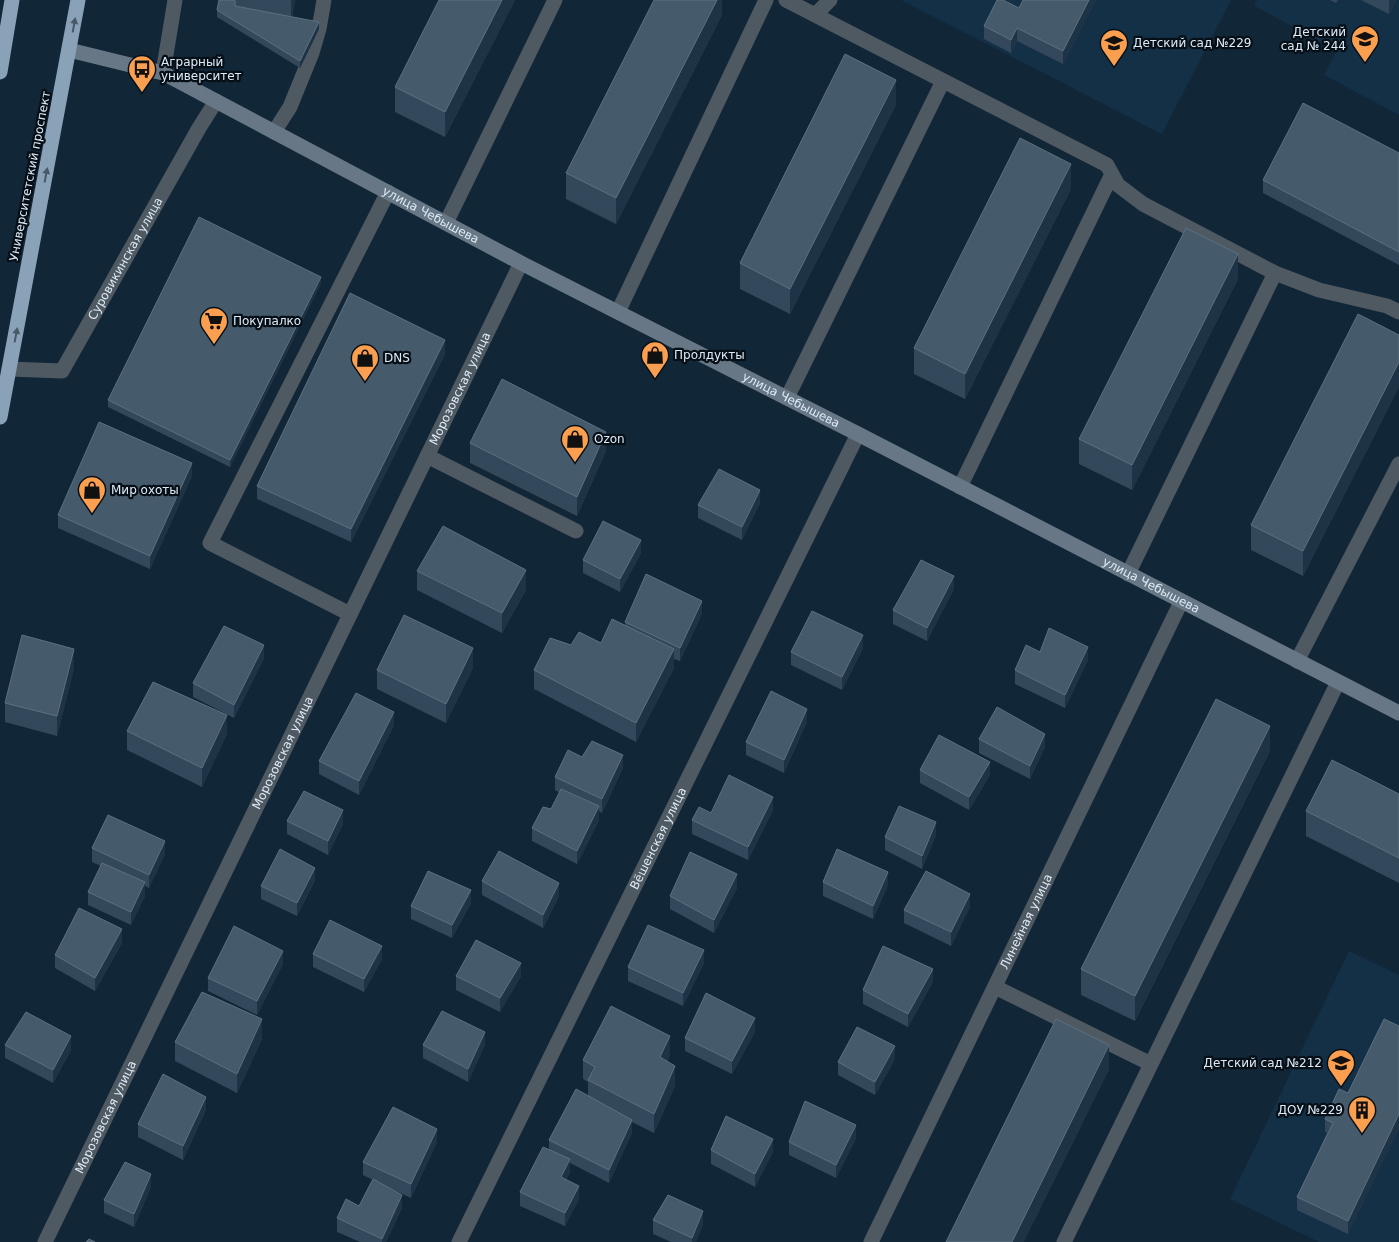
<svg xmlns="http://www.w3.org/2000/svg" width="1399" height="1242" font-family="'DejaVu Sans',sans-serif">
	<style>
		.built { fill: #143046 }
		.lines { fill: none; stroke-linecap: round; stroke-linejoin: round }
		.lane { stroke: #4f5962; stroke-width: 15 }
		.street { stroke: #4f5962; stroke-width: 15 }
		.secondary { stroke: #677785; stroke-width: 15 }
		.highway { stroke: #89a2b8; stroke-width: 15 }
		.wall { fill: #33485a }
		.shaded-wall { fill: #1e3345 }
		.building { fill: #455a6b; stroke: #5d7081 }
		.oneway { fill: #485867 }
		.labels { text-anchor: middle; stroke-width: 4.5; stroke-linejoin: round; paint-order: stroke }
		.poi-label { font-size: 12px; fill: #deebf7; stroke: #060e16; text-anchor: start }
		.street-label { font-size: 12px; fill: #deebf7; stroke: #060e16 }
	</style>
	<rect width="100%" height="100%" fill="#112637"/>
	<path class="built" d="M901 0H1231L1162 134Z
		M1257 0H1399V115L1324 75 1337 50 1254 6Z
		M1349 951 1399 975V1242H1319L1230 1199Z"/>
	<g class="lines">
		<path class="lane" d="M786 0 1107 165 1118 185 1143 204 1275 273 1319 290 1387 306 1399 312
			M815 15 830 0
			M163 73 175 0
			M274 132 290 107 312 53 319 29 324 0
			M446 223 555 0
			M618 312 766 0
			M787 398 943 81
			M427 456 576 531
			M960 487 1112 174
			M1128 574 1275 273
			M350 614 210 543 388 192
			M1297 661 1399 464
			M995 987 1151 1064
			M1064 1242 1338 682"/>
		<g class="street">
			<path id="s1" d="M9 369 62 371 199 128 216 101"/>
			<path id="s2" d="M45 1242 521 263"/>
			<path id="s3" d="M459 1242 858 434"/>
			<path id="s4" d="M871 1242 1181 602"/>
		</g>
		<path class="secondary" id="s5" d="M69 50 163 73 521 263 858 434 1399 713"/>
		<path class="highway" d="M0 72 12 0
			M0 417 78 0"/>
	</g>
	<path class="wall" d="M219 0H295L292 17 319 29 300 68 217 17V10Z
		M515 0 445 137 395 112V87Z
		M722 0V15L616 224 566 199V173Z
		M1023 0H1096L1063 64 1017 41 1011 53 984 39V26L1019 8Z
		M1330 0H1338L1336 3Z
		M1361 0H1396L1389 14Z
		M896 105 790 314 740 289V263Z
		M1399 153V265L1263 193V180Z
		M1071 189 965 399 914 374V348Z
		M1238 279 1132 490 1079 464V439Z
		M321 283 230 467 108 407V400Z
		M1399 335V387L1303 576 1251 550V525Z
		M445 354 351 542 257 499V486Z
		M470 443 606 451 577 516 470 463Z
		M192 476 150 569 58 528V515Z
		M760 503 742 540 698 518V505Z
		M641 553 620 592 583 573V560Z
		M417 571 526 590 502 633 417 590Z
		M954 589 927 641 893 624V610Z
		M702 614 680 661 674 659V668L636 742 534 689V670L571 645 601 643 625 625V622Z
		M863 648 842 690 791 665V652Z
		M1040 652 1088 660 1065 708 1015 684V670Z
		M264 658 234 718 193 697V683Z
		M74 668 57 736 5 722V703Z
		M473 668 446 723 377 689V670Z
		M807 722 784 773 746 755V742Z
		M394 725 359 795 319 774V761Z
		M127 731 227 734 202 787 127 750Z
		M979 739 1045 747 1030 779 979 753Z
		M1270 751 1135 1021 1081 995V969Z
		M582 757 623 768 602 813 599 811V820L577 864 532 841V828L551 809 560 793 555 790V777Z
		M920 770 990 775 969 810 920 783Z
		M1399 794V883L1306 836V811Z
		M773 810 748 860 692 834V820L711 813Z
		M287 821 343 824 328 855 287 834Z
		M936 835 922 869 885 850V837Z
		M92 848 165 854 149 888 145 886V896L131 925 88 905V892L101 866 92 862Z
		M315 881 297 916 261 899V886Z
		M482 881 559 896 543 928 482 895Z
		M823 882 888 885 873 919 823 896Z
		M737 888 714 933 670 909V896Z
		M471 903 452 938 411 919V906Z
		M970 907 951 946 904 923V910Z
		M122 943 95 991 55 968V955Z
		M313 954 382 959 364 992 313 967Z
		M704 963 683 1006 628 981V967Z
		M283 964 257 1015 208 991V978Z
		M456 976H521L500 1012 456 990Z
		M933 982 908 1027 863 1004V990Z
		M1399 1026V1128L1348 1234 1297 1210V1197L1327 1133 1325 1132V1119L1348 1093Z
		M755 1032 732 1074 685 1051V1038Z
		M262 1039 237 1093 175 1061V1042Z
		M5 1045 71 1050 53 1083 5 1058Z
		M423 1045H485L468 1082 423 1058Z
		M670 1055 667 1062 675 1086 654 1133 632 1122V1133L609 1183 570 1163V1172L566 1180 579 1199 565 1226 520 1206V1192L549 1150V1140L588 1096V1082L583 1079V1060Z
		M895 1059 875 1095 838 1075V1062Z
		M206 1110 183 1160 138 1137V1124Z
		M856 1138 836 1178 789 1155V1142Z
		M437 1142 411 1198 385 1186 402 1208 386 1242H360L337 1232V1218L359 1206 373 1180 363 1175V1162Z
		M711 1150 773 1152 755 1187 711 1164Z
		M151 1187 134 1227 104 1213V1200Z
		M653 1220 703 1224 696 1242H671L653 1234Z"/>
	<path class="shaded-wall" d="M291 0H295L291 23Z
		M502 0H515L445 137V112Z
		M717 0H722V15L616 224V198Z
		M1089 0H1096L1063 64V51Z
		M1390 0H1396L1389 14V1Z
		M319 22V29L300 68V61Z
		M1017 28V41L1011 53V40Z
		M896 80V105L790 314V289Z
		M1071 164V189L965 399V374Z
		M1238 254V279L1132 490V465Z
		M321 277V283L230 467V460Z
		M445 340V354L351 542V529Z
		M1399 362V387L1303 576V551Z
		M606 432V451L577 516V497Z
		M192 463V476L150 569V556Z
		M760 490V503L742 540V527Z
		M641 540V553L620 592V579Z
		M526 570V590L502 633V613Z
		M954 576V589L927 641V628Z
		M702 601V614L680 661V648Z
		M863 635V648L842 690V677Z
		M264 645V658L234 718V705Z
		M1088 647V660L1065 708V695Z
		M473 648V668L446 723V704Z
		M74 649V668L57 736V716Z
		M674 649V668L636 742V723Z
		M807 709V722L784 773V760Z
		M394 712V725L359 795V781Z
		M227 715V734L202 787V768Z
		M1270 726V751L1135 1021V996Z
		M1045 734V747L1030 779V766Z
		M623 755V768L602 813V799Z
		M990 762V775L969 810V797Z
		M773 797V810L748 860V847Z
		M599 806V820L577 864V851Z
		M343 810V824L328 855V841Z
		M936 822V835L922 869V856Z
		M165 841V854L149 888V875Z
		M315 868V881L297 916V903Z
		M888 872V885L873 919V906Z
		M737 874V888L714 933V920Z
		M145 882V896L131 925V912Z
		M559 883V896L543 928V915Z
		M471 890V903L452 938V925Z
		M970 894V907L951 946V932Z
		M122 929V943L95 991V978Z
		M382 946V959L364 992V979Z
		M704 950V963L683 1006V993Z
		M283 951V964L257 1015V1001Z
		M521 963V976L500 1012V998Z
		M933 969V982L908 1027V1014Z
		M755 1018V1032L732 1074V1061Z
		M262 1019V1039L237 1093V1074Z
		M485 1032V1045L468 1082V1069Z
		M71 1036V1050L53 1083V1070Z
		M670 1036V1055L660 1077V1057Z
		M1109 1045V1070L1024 1242H1012Z
		M895 1046V1059L875 1095V1082Z
		M675 1066V1086L654 1133V1114Z
		M206 1097V1110L183 1160V1146Z
		M1399 1114V1128L1348 1234V1221Z
		M632 1120V1133L609 1183V1170Z
		M856 1125V1138L836 1178V1165Z
		M437 1129V1142L411 1198V1184Z
		M773 1139V1152L755 1187V1174Z
		M570 1159V1172L561 1190V1177Z
		M151 1174V1187L134 1227V1214Z
		M579 1186V1199L565 1226V1213Z
		M402 1195V1208L386 1242H382V1239Z
		M703 1211V1224L696 1242H692V1238Z"/>
	<path class="building" d="M219 0H235V6L319 22 300 61 217 10Z
		M439 0H502L445 112 395 87Z
		M654 0H717L616 198 566 173Z
		M997 0H1003L1019 8 1023 0H1089L1063 51 1017 28 1011 40 984 26Z
		M845 54 896 80 790 289 740 263Z
		M1303 103 1399 153V252L1263 180Z
		M1020 138 1071 164 965 374 914 348Z
		M199 217 321 277 230 460 108 400Z
		M1186 228 1238 254 1132 465 1079 439Z
		M350 293 445 340 351 529 257 486Z
		M1358 314 1399 335V362L1303 551 1251 525Z
		M502 379 606 432 577 497 470 443Z
		M99 422 192 463 150 556 58 515Z
		M719 469 760 490 742 527 698 505Z
		M603 521 641 540 620 579 583 560Z
		M443 526 526 570 502 613 417 571Z
		M921 560 954 576 927 628 893 610Z
		M646 574 702 601 680 648 625 622Z
		M812 611 863 635 842 677 791 652Z
		M404 615 473 648 446 704 377 670Z
		M612 619 674 649 636 723 534 670 550 638 571 645 579 632 601 643Z
		M224 626 264 645 234 705 193 683Z
		M1049 628 1088 647 1065 695 1015 670 1026 645 1040 652Z
		M22 635 74 649 57 716 5 703Z
		M153 682 227 715 202 768 127 731Z
		M771 691 807 709 784 760 746 742Z
		M356 693 394 712 359 781 319 761Z
		M1216 699 1270 726 1135 996 1081 969Z
		M997 707 1045 734 1030 766 979 739Z
		M939 735 990 762 969 797 920 770Z
		M592 741 623 755 602 799 555 777 568 750 582 757Z
		M1332 760 1399 794V858L1306 811Z
		M729 775 773 797 748 847 692 820 699 807 711 813Z
		M561 789 599 806 577 851 532 828 543 807 551 809Z
		M304 791 343 810 328 841 287 821Z
		M899 806 936 822 922 856 885 837Z
		M108 815 165 841 149 875 92 848Z
		M280 849 315 868 297 903 261 886Z
		M837 849 888 872 873 906 823 882Z
		M499 851 559 883 543 915 482 881Z
		M690 852 737 874 714 920 670 896Z
		M102 863 145 882 131 912 88 892Z
		M428 871 471 890 452 925 411 906Z
		M926 871 970 894 951 932 904 910Z
		M79 908 122 929 95 978 55 955Z
		M330 920 382 946 364 979 313 954Z
		M648 925 704 950 683 993 628 967Z
		M234 926 283 951 257 1001 208 978Z
		M476 940 521 963 500 998 456 976Z
		M883 946 933 969 908 1014 863 990Z
		M202 992 262 1019 237 1074 175 1042Z
		M706 993 755 1018 732 1061 685 1038Z
		M611 1006 670 1036 660 1057 675 1066 654 1114 588 1080 595 1067 583 1060Z
		M442 1011 485 1032 468 1069 423 1045Z
		M26 1012 71 1036 53 1070 5 1045Z
		M1056 1019 1109 1045 1012 1242H946Z
		M1384 1019 1399 1026V1114L1348 1221 1297 1197 1333 1123 1325 1119 1339 1089 1348 1093Z
		M857 1027 895 1046 875 1082 838 1062Z
		M163 1074 206 1097 183 1146 138 1124Z
		M576 1089 632 1120 609 1170 549 1140Z
		M805 1101 856 1125 836 1165 789 1142Z
		M393 1107 437 1129 411 1184 363 1162Z
		M726 1116 773 1139 755 1174 711 1150Z
		M543 1147 570 1159 561 1177 579 1186 565 1213 520 1192Z
		M125 1162 151 1174 134 1214 104 1200Z
		M373 1179 402 1195 382 1239 337 1218 346 1199 359 1206Z
		M668 1195 703 1211 692 1238 653 1220Z
		M89 1239 95 1242H86Z"/>
	<defs><path id="oneway-solid" d="M-6-.8H1V-3.2L6.5 0L1 3.2V.8H-6Z" transform="scale(1.25)"/></defs>
	<g class="oneway">
		<use href="#oneway-solid" transform="translate(74 25) rotate(-80)"/>
		<use href="#oneway-solid" transform="translate(46 175) rotate(-79)"/>
		<use href="#oneway-solid" transform="translate(16 335) rotate(-79)"/>
	</g>
	<defs>
		<g id="school-pin" transform="scale(1.4375)"><path d="M0 17L-7.5 6A9.5 9.5 0 1 1 7.5 6Z" fill="#fa9f4f" stroke="#060e16"/><path d="M0-5L7-2L0 1L-7-2ZM-4 1L0 2.5L4 1V4Q0 6-4 4Z" fill="#111"/></g>
		<g id="bus-pin" transform="scale(1.4375)"><path d="M0 17L-7.5 6A9.5 9.5 0 1 1 7.5 6Z" fill="#fa9f4f" stroke="#060e16"/><path d="M-5-6H5V4H4V6H2V4H-2V6H-4V4H-5ZM-3.5-4V0h7V-4ZM-3.5 1.2v1.5H-2V1.2ZM2 1.2v1.5H3.5V1.2Z" fill="#111"/></g>
		<g id="supermarket-pin" transform="scale(1.4375)"><path d="M0 17L-7.5 6A9.5 9.5 0 1 1 7.5 6Z" fill="#fa9f4f" stroke="#060e16"/><path d="M-6-5.5h2.5l.6 2H6L4.5 2H-2.5L-4.4-4H-6ZM-1.5 3.2a1.3 1.3 0 1 0 .1 0ZM3 3.2a1.3 1.3 0 1 0 .1 0Z" fill="#111"/></g>
		<g id="shop-pin" transform="scale(1.4375)"><path d="M0 17L-7.5 6A9.5 9.5 0 1 1 7.5 6Z" fill="#fa9f4f" stroke="#060e16"/><path d="M-5-2.5h2.3a2.7 3.5 0 0 1 5.4 0H5L5.5 6h-11ZM-1.5-2.5h3a1.5 2.3 0 0 0-3 0Z" fill="#111"/></g>
		<g id="building-pin" transform="scale(1.4375)"><path d="M0 17L-7.5 6A9.5 9.5 0 1 1 7.5 6Z" fill="#fa9f4f" stroke="#060e16"/><path d="M-4-6H4V6H1V3H-1V6H-4ZM-2.5-4.3h1.7v1.8h-1.7ZM.8-4.3h1.7v1.8H.8ZM-2.5-1h1.7V.8h-1.7ZM.8-1h1.7V.8H.8Z" fill="#111"/></g>
	</defs>
	<g fill-rule="evenodd">
		<use href="#school-pin" x="1365" y="39"/>
		<use href="#school-pin" x="1114" y="43"/>
		<use href="#bus-pin" x="142" y="69"/>
		<use href="#supermarket-pin" x="214" y="321"/>
		<use href="#shop-pin" x="655" y="355"/>
		<use href="#shop-pin" x="365" y="358"/>
		<use href="#shop-pin" x="575" y="439"/>
		<use href="#shop-pin" x="92" y="490"/>
		<use href="#school-pin" x="1341" y="1063"/>
		<use href="#building-pin" x="1362" y="1110"/>
	</g>
	<g class="labels">
		<g class="poi-label">
			<text x="1346" y="36" text-anchor="end">Детский<tspan x="1346" dy="14">сад № 244</tspan></text>
			<text x="1133" y="47">Детский сад №229</text>
			<text x="161" y="66">Аграрный<tspan x="161" dy="14">университет</tspan></text>
			<text x="233" y="325">Покупалко</text>
			<text x="674" y="359">Пролдукты</text>
			<text x="384" y="362">DNS</text>
			<text x="594" y="443">Ozon</text>
			<text x="111" y="494">Мир охоты</text>
			<text x="1322" y="1067" text-anchor="end">Детский сад №212</text>
			<text x="1343" y="1114" text-anchor="end">ДОУ №229</text>
		</g>
		<g class="street-label">
			<text transform="translate(30 176) rotate(-79)" y="4">Университетский проспект</text>
			<text dy="4" stroke="none"><textPath href="#s5" startOffset="400">улица Чебышева</textPath></text>
			<text dy="4" stroke="none"><textPath href="#s1" startOffset="182">Суровикинская улица</textPath></text>
			<text dy="4" stroke="none"><textPath href="#s2" startOffset="949">Морозовская улица</textPath></text>
			<text dy="4" stroke="none"><textPath href="#s5" startOffset="805">улица Чебышева</textPath></text>
			<text dy="4" stroke="none"><textPath href="#s5" startOffset="1210">улица Чебышева</textPath></text>
			<text dy="4" stroke="none"><textPath href="#s2" startOffset="544">Морозовская улица</textPath></text>
			<text dy="4" stroke="none"><textPath href="#s3" startOffset="450">Вёшенская улица</textPath></text>
			<text dy="4" stroke="none"><textPath href="#s4" startOffset="356">Линейная улица</textPath></text>
			<text dy="4" stroke="none"><textPath href="#s2" startOffset="139">Морозовская улица</textPath></text>
		</g>
	</g>
</svg>
